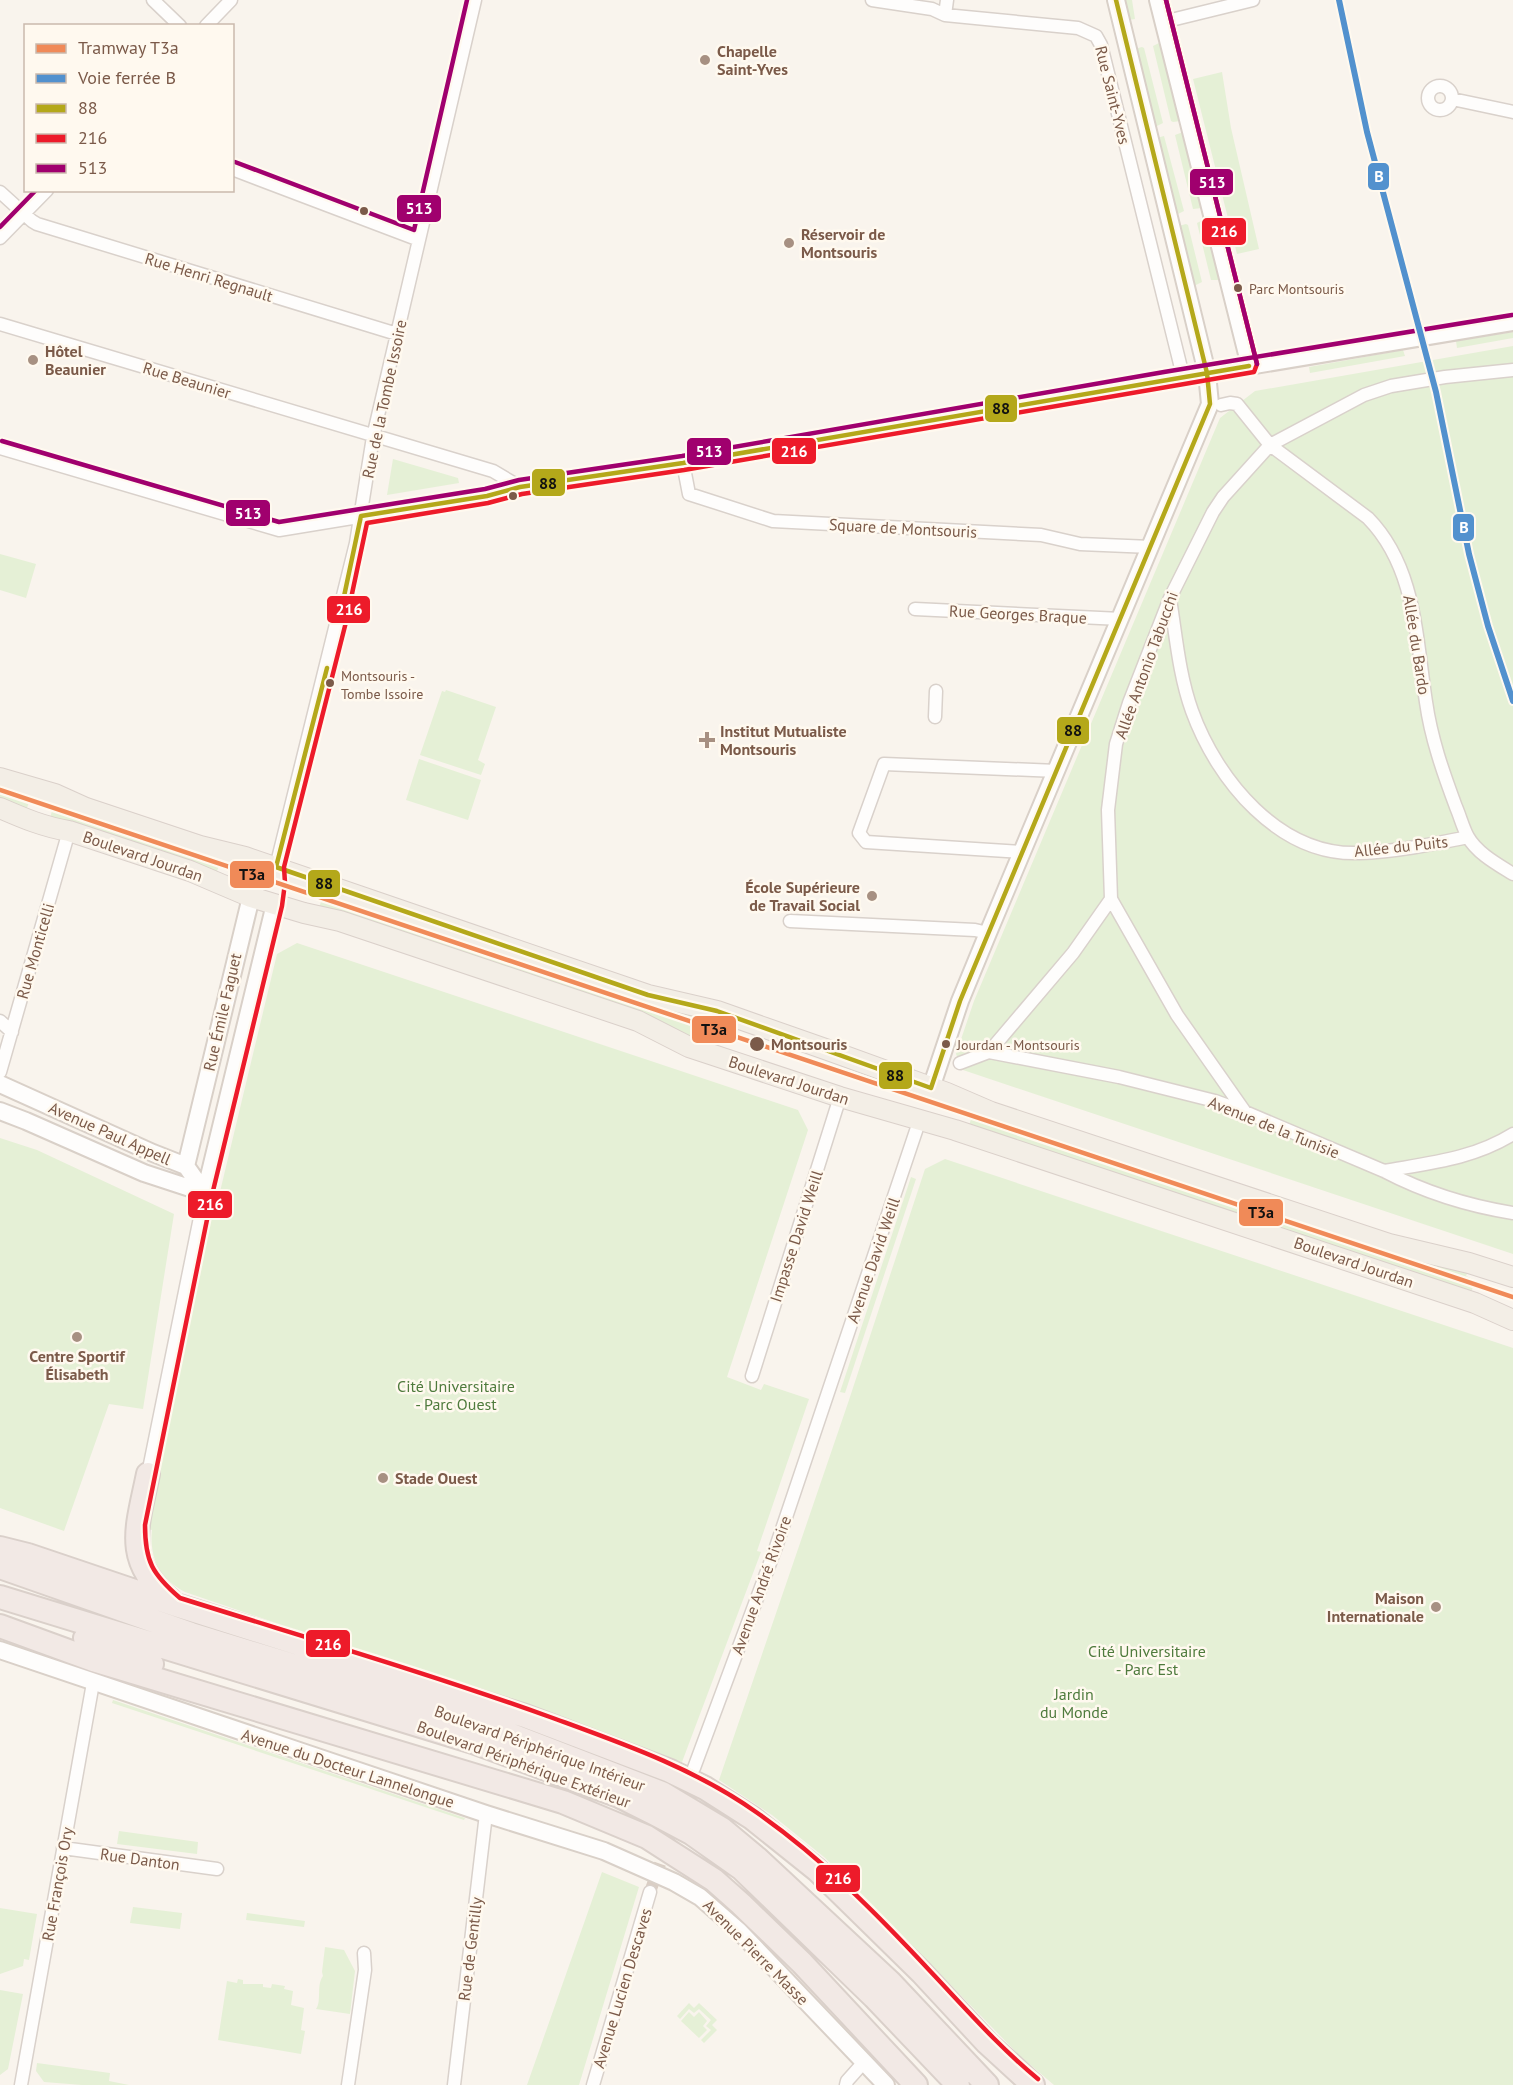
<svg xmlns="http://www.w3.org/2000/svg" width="1513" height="2085" font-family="'PT Sans',sans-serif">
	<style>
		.green { fill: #e5f0d6 }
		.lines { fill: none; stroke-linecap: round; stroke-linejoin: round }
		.street-tunnel { stroke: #dacec4; stroke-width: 12; stroke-dasharray: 12 6; stroke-linecap: butt }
		.street-casing { stroke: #d9d1cb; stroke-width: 15 }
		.secondary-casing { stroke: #d9d0c8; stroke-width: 20 }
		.primary-casing { stroke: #dad0ca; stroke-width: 22 }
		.highway-casing { stroke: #dad0ca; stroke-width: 26 }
		.street { stroke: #fefdfc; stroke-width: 12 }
		.secondary { stroke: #fefdfc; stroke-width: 16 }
		.primary { stroke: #f3eee6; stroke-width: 20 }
		.highway { stroke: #f2e9e5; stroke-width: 22 }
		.bus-1-casing { stroke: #fff9ef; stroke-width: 9 }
		.bus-2-casing { stroke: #fff9ef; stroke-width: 9 }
		.bus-3-casing { stroke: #fff9ef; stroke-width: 9 }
		.bus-1 { stroke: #b4a81a; stroke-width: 4.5 }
		.bus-2 { stroke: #ed1b2a; stroke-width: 4.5 }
		.bus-3 { stroke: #a0006e; stroke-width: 4.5 }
		.rail-1-casing { stroke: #fff9ef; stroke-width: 10 }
		.rail-1 { stroke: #5291ce; stroke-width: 6 }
		.tram-1-casing { stroke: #fff9ef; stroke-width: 9 }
		.tram-1 { stroke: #f08a58; stroke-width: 4.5 }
		.poi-dot { fill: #a79082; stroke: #fff9ef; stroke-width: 2 }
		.bus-dot { fill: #7b5a49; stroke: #fff9ef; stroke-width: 2 }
		.labels { text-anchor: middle; stroke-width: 5; stroke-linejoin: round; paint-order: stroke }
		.bus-label { font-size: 14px; fill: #7b5a49; stroke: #fff9ef; text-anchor: start }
		.poi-label { font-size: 16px; font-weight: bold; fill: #7b5a49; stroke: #fff9ef; text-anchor: start }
		.street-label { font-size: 16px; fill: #7b5a49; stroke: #fff9ef }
		.stop-label { font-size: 16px; font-weight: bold; fill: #7b5a49; stroke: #fff9ef; text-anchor: start }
		.park-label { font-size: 16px; fill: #4f7b3d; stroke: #fff9ef }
		.line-badge { stroke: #fff9ef; stroke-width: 2 }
		.badge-label { font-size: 16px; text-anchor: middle; font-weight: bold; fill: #fff }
		.pale-badge-label { font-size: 16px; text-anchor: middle; font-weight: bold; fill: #111 }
	</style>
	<rect width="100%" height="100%" fill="#f9f4ed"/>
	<path class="green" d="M1123 0H1132L1135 19 1128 20Z
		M1161 42 1180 121 1173 122 1171 121 1153 46Z
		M1142 47 1144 48 1163 123 1155 127 1135 49Z
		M1222 72 1231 128 1259 249 1237 254 1193 79Z
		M1183 132 1202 208 1193 209 1175 135Z
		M1164 136 1184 211 1176 215 1157 138Z
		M1205 219 1219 280H1211L1197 223Z
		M1186 224 1188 225 1202 282 1194 286 1179 226Z
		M1513 332V338L1457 348 1456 341Z
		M1513 346V1254L963 1070 956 1054 974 1001 1220 418 1255 391Z
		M1403 350 1405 356 1310 373 1309 367Z
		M393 459 458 478 459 483 387 495Z
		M0 554 36 564 26 598 0 590Z
		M446 690 496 707 478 760 485 764 481 775 420 755 442 691 445 692Z
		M419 759 481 780 468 820 406 800Z
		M0 785 31 796 26 811 0 802Z
		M54 804 221 860 216 874 50 818Z
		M324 892 712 1016 702 1045 319 908Z
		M297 943 798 1110 808 1130 727 1377 761 1390 764 1384 809 1399 757 1551 761 1552 682 1762 185 1592C160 1579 149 1558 152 1530L145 1528 209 1204 211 1200H218L277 954Z
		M973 1112 1470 1267 1466 1276 1475 1280 1471 1293 969 1126Z
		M0 1138 37 1150 174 1214 143 1409 109 1404 64 1531 0 1508Z
		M945 1159 1513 1348V2085H1054L1020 2056 854 1886 824 1857 772 1815 719 1780 849 1400 925 1169Z
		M911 1177 916 1179 845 1393 840 1392Z
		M113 1700 465 1818 464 1820 112 1703Z
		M119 1831 198 1842 197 1854 117 1844Z
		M602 1872 639 1887 579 2085H527Z
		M133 1907 182 1913 180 1929 130 1923Z
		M0 1908 37 1914 29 1960 24 1959 23 1966 0 1974Z
		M247 1913 305 1921 304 1927 246 1920Z
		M325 1947 344 1950 355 1971 350 2014 316 2009C322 2001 316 1985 323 1976L322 1972Z
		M238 1979 243 1980V1984H263V1987L271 1988 272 1984 285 1986 284 1989 293 1991 291 2005 304 2008 301 2030 305 2031 301 2054 218 2040 227 1981 237 1983Z
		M0 1990 23 1994 8 2069 0 2075Z
		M689 2003 694 2008 699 2003 717 2020 712 2025 717 2030 704 2043 701 2040 711 2030 706 2026 711 2020 699 2009 694 2013 689 2009 680 2019 677 2016Z
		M689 2012 694 2017 699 2012 707 2021 703 2026 707 2030 699 2038 681 2021Z
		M37 2063 110 2073 109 2081 129 2085H82L44 2082 36 2071Z"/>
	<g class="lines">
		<path class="street-tunnel" d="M650 1892 691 1777"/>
		<g class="street-casing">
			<path id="street" d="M153 0 180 26
				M872 0 932 9 945 15 1078 28 1096 36 1101 45 1183 376
				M945 15 947 0
				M1163 22 1253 0
				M206 26 231 0
				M1428 98a12 12 0 1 1 24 0a12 12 0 1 1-24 0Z
				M1452 99 1513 112
				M232 169 419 240
				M0 192 32 221 37 224 397 334
				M0 238 47 190
				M0 324 493 471 520 487
				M1221 405 1230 403 1237 404 1270 445 1368 518C1416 567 1416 638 1426 702 1431 738 1443 772 1456 807 1460 816 1463 828 1468 837 1477 853 1497 864 1513 874
				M0 448 279 530 487 496 520 487 683 463 1207 373
				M683 463 689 494 773 521 1041 535 1080 544 1151 547
				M1170 599C1176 636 1179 675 1192 711 1217 780 1279 856 1359 853 1394 852 1434 844 1468 837
				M915 609 1121 619
				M935 717 936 691
				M1023 852 866 842 859 833 884 764 1057 771
				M276 867 356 543 373 437 475 0
				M1111 899 1177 1015 1245 1112
				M790 921 975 930 988 933
				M0 1021 12 1032
				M989 1052 1073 953 1111 899 1108 810 1116 744 1129 703 1170 598 1213 512 1223 497 1270 445 1364 395 1391 386 1445 377 1513 370
				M960 1063 989 1052 1119 1077 1215 1101 1245 1112 1384 1171C1424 1192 1469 1206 1513 1213
				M0 1072 69 831
				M1384 1171C1429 1163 1473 1159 1513 1134
				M752 1376 840 1097
				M148 1474 205 1193
				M694 1768 776 1547 920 1119
				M63 1848 217 1869
				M21 2085 93 1683
				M348 2085 365 1970 364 1953
				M454 2085 486 1814
				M593 2085 650 1892
				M846 2085 847 2081 864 2062"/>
		</g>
		<g class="secondary-casing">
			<path id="secondary" d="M1158 0 1250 366
				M1207 373 1513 322
				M0 1084 153 1153 186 1166 205 1193
				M931 1088 960 1001 988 933 1210 404 1207 373 1116 0
				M0 1111 26 1121 144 1173 205 1193
				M186 1166 251 897 258 883 276 867
				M205 1193 275 904
				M0 1650 486 1814 604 1851 674 1882 700 1897 739 1931 886 2085"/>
		</g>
		<g class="primary-casing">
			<path id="primary" d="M0 778 55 794 86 808 200 846 245 857 648 995 717 1011 828 1050 947 1093 991 1112 1389 1244 1469 1263 1513 1277
				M0 808C23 818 44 827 69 831L190 871 251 897 304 913 340 921 638 1021 689 1047 840 1097 955 1130 1475 1303 1513 1320"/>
		</g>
		<g class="highway-casing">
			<path id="highway" d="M148 1474C137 1528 123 1560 170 1600
				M0 1548 28 1555 176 1605 525 1716 670 1771 705 1788 752 1818 817 1870 922 1973 987 2043 1033 2085
				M0 1567 191 1634 478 1722 662 1793 722 1829 758 1859 890 1982 987 2085
				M0 1597 473 1742 619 1796 655 1814 691 1833 742 1869 874 1997 958 2085
				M0 1626 93 1660 563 1802 647 1837 714 1880 741 1904 802 1963 916 2085
				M85 1638 152 1664"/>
		</g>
		<use href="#street" class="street"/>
		<use href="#secondary" class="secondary"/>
		<use href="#primary" class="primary"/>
		<use href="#highway" class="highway"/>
		<g class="bus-1-casing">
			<path id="bus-1" d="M339 620 361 516 487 496 520 487 683 463 1249 366
				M327 668 276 867 648 995 717 1011 931 1088 960 1001 1210 404 1207 373 1116 0"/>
		</g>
		<g class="bus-2-casing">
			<path id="bus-2" d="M1038 2079C999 2047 966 2009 931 1972 877 1914 821 1857 756 1812 694 1768 621 1743 550 1717 428 1673 304 1637 180 1598 152 1574 145 1561 145 1525L212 1195 282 906 285 883 284 867 346 622 367 523 488 503 522 494 684 470 1254 372 1257 364 1166 0"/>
		</g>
		<g class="bus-3-casing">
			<path id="bus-3" d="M1166 0 1257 364
				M235 162 414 230 467 0
				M0 227 36 190
				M2 441 279 522 485 489 519 480 682 456 1164 372 1512 315"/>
		</g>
		<use href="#bus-1" class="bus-1"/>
		<use href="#bus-2" class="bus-2"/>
		<use href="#bus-3" class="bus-3"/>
		<g class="rail-1-casing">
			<path id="rail-1" d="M1339 0 1367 132 1436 392 1469 554 1488 626 1513 701"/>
		</g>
		<use href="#rail-1" class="rail-1"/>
		<g class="tram-1-casing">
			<path id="tram-1" d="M0 790 1513 1297"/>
		</g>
		<use href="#tram-1" class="tram-1"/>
	</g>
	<g class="poi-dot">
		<circle cx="705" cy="60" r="6"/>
		<circle cx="789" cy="243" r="6"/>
		<circle cx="33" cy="360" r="6"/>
		<path d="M704 731h6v6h6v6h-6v6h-6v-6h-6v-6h6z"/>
		<circle cx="872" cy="896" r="6"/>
		<circle cx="77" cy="1337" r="6"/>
		<circle cx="383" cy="1478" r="6"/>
		<circle cx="1436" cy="1607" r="6"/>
	</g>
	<g class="bus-dot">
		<circle cx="364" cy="211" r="5"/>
		<circle cx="1238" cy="288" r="5"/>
		<circle cx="513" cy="496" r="5"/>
		<circle cx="330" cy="683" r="5"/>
		<circle cx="757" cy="1044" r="8"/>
		<circle cx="946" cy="1044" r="5"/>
	</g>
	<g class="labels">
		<g class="bus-label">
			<text x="1249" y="294">Parc Montsouris</text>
			<text x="341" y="681">Montsouris -<tspan x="341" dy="18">Tombe Issoire</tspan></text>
			<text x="957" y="1050">Jourdan - Montsouris</text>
		</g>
		<g class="poi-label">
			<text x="717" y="57">Chapelle<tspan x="717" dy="18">Saint-Yves</tspan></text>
			<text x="801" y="240">Réservoir de<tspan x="801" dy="18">Montsouris</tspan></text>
			<text x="45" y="357">Hôtel<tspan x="45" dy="18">Beaunier</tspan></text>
			<text x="720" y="737">Institut Mutualiste<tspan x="720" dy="18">Montsouris</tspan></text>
			<text x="860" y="893" text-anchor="end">École Supérieure<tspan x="860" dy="18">de Travail Social</tspan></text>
			<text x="77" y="1362" text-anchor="middle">Centre Sportif<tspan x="77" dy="18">Élisabeth</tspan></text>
			<text x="395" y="1484">Stade Ouest</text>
			<text x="1424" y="1604" text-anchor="end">Maison<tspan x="1424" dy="18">Internationale</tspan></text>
		</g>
		<g class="street-label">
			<text transform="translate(1113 95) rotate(76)" y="6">Rue Saint-Yves</text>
			<text transform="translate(209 277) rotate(17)" y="6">Rue Henri Regnault</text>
			<text transform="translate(187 380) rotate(17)" y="6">Rue Beaunier</text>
			<text transform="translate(384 399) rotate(-78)" y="6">Rue de la Tombe Issoire</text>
			<text transform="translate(903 528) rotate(3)" y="6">Square de Montsouris</text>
			<text transform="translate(1018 614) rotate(3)" y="6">Rue Georges Braque</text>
			<text transform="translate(1417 645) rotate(81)" y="6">Allée du Bardo</text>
			<text transform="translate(1146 665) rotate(-70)" y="6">Allée Antonio Tabucchi</text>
			<text transform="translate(1401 846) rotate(-6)" y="6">Allée du Puits</text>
			<text transform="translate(143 856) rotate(19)" y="6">Boulevard Jourdan</text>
			<text transform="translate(35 951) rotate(-74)" y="6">Rue Monticelli</text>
			<text transform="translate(222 1012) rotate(-77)" y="6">Rue Émile Faguet</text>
			<text transform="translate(789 1080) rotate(18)" y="6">Boulevard Jourdan</text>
			<text transform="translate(1274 1127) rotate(22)" y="6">Avenue de la Tunisie</text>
			<text transform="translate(110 1133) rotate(24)" y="6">Avenue Paul Appell</text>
			<text transform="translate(796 1236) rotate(-72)" y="6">Impasse David Weill</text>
			<text transform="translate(873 1260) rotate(-71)" y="6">Avenue David Weill</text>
			<text transform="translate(1354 1262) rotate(19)" y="6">Boulevard Jourdan</text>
			<text transform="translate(761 1585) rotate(-70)" y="6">Avenue André Rivoire</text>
			<text transform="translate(540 1748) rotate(20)" y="6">Boulevard Périphérique Intérieur</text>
			<text transform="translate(524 1764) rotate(20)" y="6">Boulevard Périphérique Extérieur</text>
			<text transform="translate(348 1768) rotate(18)" y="6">Avenue du Docteur Lannelongue</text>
			<text transform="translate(140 1859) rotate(8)" y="6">Rue Danton</text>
			<text transform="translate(57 1884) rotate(-80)" y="6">Rue François Ory</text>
			<text transform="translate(470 1949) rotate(-83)" y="6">Rue de Gentilly</text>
			<text transform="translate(756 1952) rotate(45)" y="6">Avenue Pierre Masse</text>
			<text transform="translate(622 1988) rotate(-73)" y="6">Avenue Lucien Descaves</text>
		</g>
		<g class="stop-label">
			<text x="771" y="1050">Montsouris</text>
		</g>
		<g class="park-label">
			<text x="456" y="1392">Cité Universitaire<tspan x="456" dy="18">- Parc Ouest</tspan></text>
			<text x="1147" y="1657">Cité Universitaire<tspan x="1147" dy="18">- Parc Est</tspan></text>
			<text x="1074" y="1700">Jardin<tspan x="1074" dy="18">du Monde</tspan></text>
		</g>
	</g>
	<g class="line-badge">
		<rect x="1367" y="162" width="23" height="29" rx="6" fill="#5291ce"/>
		<rect x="1189" y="168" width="45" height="28" rx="6" fill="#a0006e"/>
		<rect x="396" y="194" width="46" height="29" rx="6" fill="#a0006e"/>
		<rect x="1201" y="217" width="46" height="29" rx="6" fill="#ed1b2a"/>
		<rect x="984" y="394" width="34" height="29" rx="6" fill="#b4a81a"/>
		<rect x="771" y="437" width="46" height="28" rx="6" fill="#ed1b2a"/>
		<rect x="686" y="437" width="46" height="29" rx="6" fill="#a0006e"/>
		<rect x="531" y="468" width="35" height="29" rx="6" fill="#b4a81a"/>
		<rect x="225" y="499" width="46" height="28" rx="6" fill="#a0006e"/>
		<rect x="1452" y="513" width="23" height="29" rx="6" fill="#5291ce"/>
		<rect x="326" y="595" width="45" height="29" rx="6" fill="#ed1b2a"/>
		<rect x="1056" y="716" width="34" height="29" rx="6" fill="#b4a81a"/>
		<rect x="229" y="860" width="46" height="29" rx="6" fill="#f08a58"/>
		<rect x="307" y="869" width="34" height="29" rx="6" fill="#b4a81a"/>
		<rect x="691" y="1015" width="46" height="29" rx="6" fill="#f08a58"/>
		<rect x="878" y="1061" width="35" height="29" rx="6" fill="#b4a81a"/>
		<rect x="187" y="1190" width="46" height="29" rx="6" fill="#ed1b2a"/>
		<rect x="1238" y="1198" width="46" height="29" rx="6" fill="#f08a58"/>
		<rect x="305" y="1629" width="46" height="29" rx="6" fill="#ed1b2a"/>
		<rect x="815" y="1864" width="46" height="29" rx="6" fill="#ed1b2a"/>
	</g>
	<g class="badge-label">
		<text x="1379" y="182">B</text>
		<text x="1212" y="188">513</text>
		<text x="419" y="214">513</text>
		<text x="1224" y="237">216</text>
		<text x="794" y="457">216</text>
		<text x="709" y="457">513</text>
		<text x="248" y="519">513</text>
		<text x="1464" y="533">B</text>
		<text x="349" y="615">216</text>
		<text x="210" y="1210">216</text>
		<text x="328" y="1650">216</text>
		<text x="838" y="1884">216</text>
	</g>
	<g class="pale-badge-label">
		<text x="1001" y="414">88</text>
		<text x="548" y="489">88</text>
		<text x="1073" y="736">88</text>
		<text x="252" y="880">T3a</text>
		<text x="324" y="889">88</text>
		<text x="714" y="1035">T3a</text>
		<text x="895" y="1081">88</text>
		<text x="1261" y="1218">T3a</text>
	</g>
	<rect x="24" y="24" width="210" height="168" fill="#fff9ef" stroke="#cab9ad" stroke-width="1.5"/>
	<rect x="36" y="44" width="30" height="9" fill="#f08a58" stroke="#cab9ad" stroke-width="1.5"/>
	<text x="78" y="54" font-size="18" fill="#7b5a49">Tramway T3a</text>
	<rect x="36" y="74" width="30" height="9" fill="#5291ce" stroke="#cab9ad" stroke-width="1.5"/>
	<text x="78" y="84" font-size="18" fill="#7b5a49">Voie ferrée B</text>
	<rect x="36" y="104" width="30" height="9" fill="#b4a81a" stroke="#cab9ad" stroke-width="1.5"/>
	<text x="78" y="114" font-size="18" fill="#7b5a49">88</text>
	<rect x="36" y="134" width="30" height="9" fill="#ed1b2a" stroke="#cab9ad" stroke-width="1.5"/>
	<text x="78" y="144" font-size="18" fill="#7b5a49">216</text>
	<rect x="36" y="164" width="30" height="9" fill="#a0006e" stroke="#cab9ad" stroke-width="1.5"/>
	<text x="78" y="174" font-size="18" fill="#7b5a49">513</text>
</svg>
